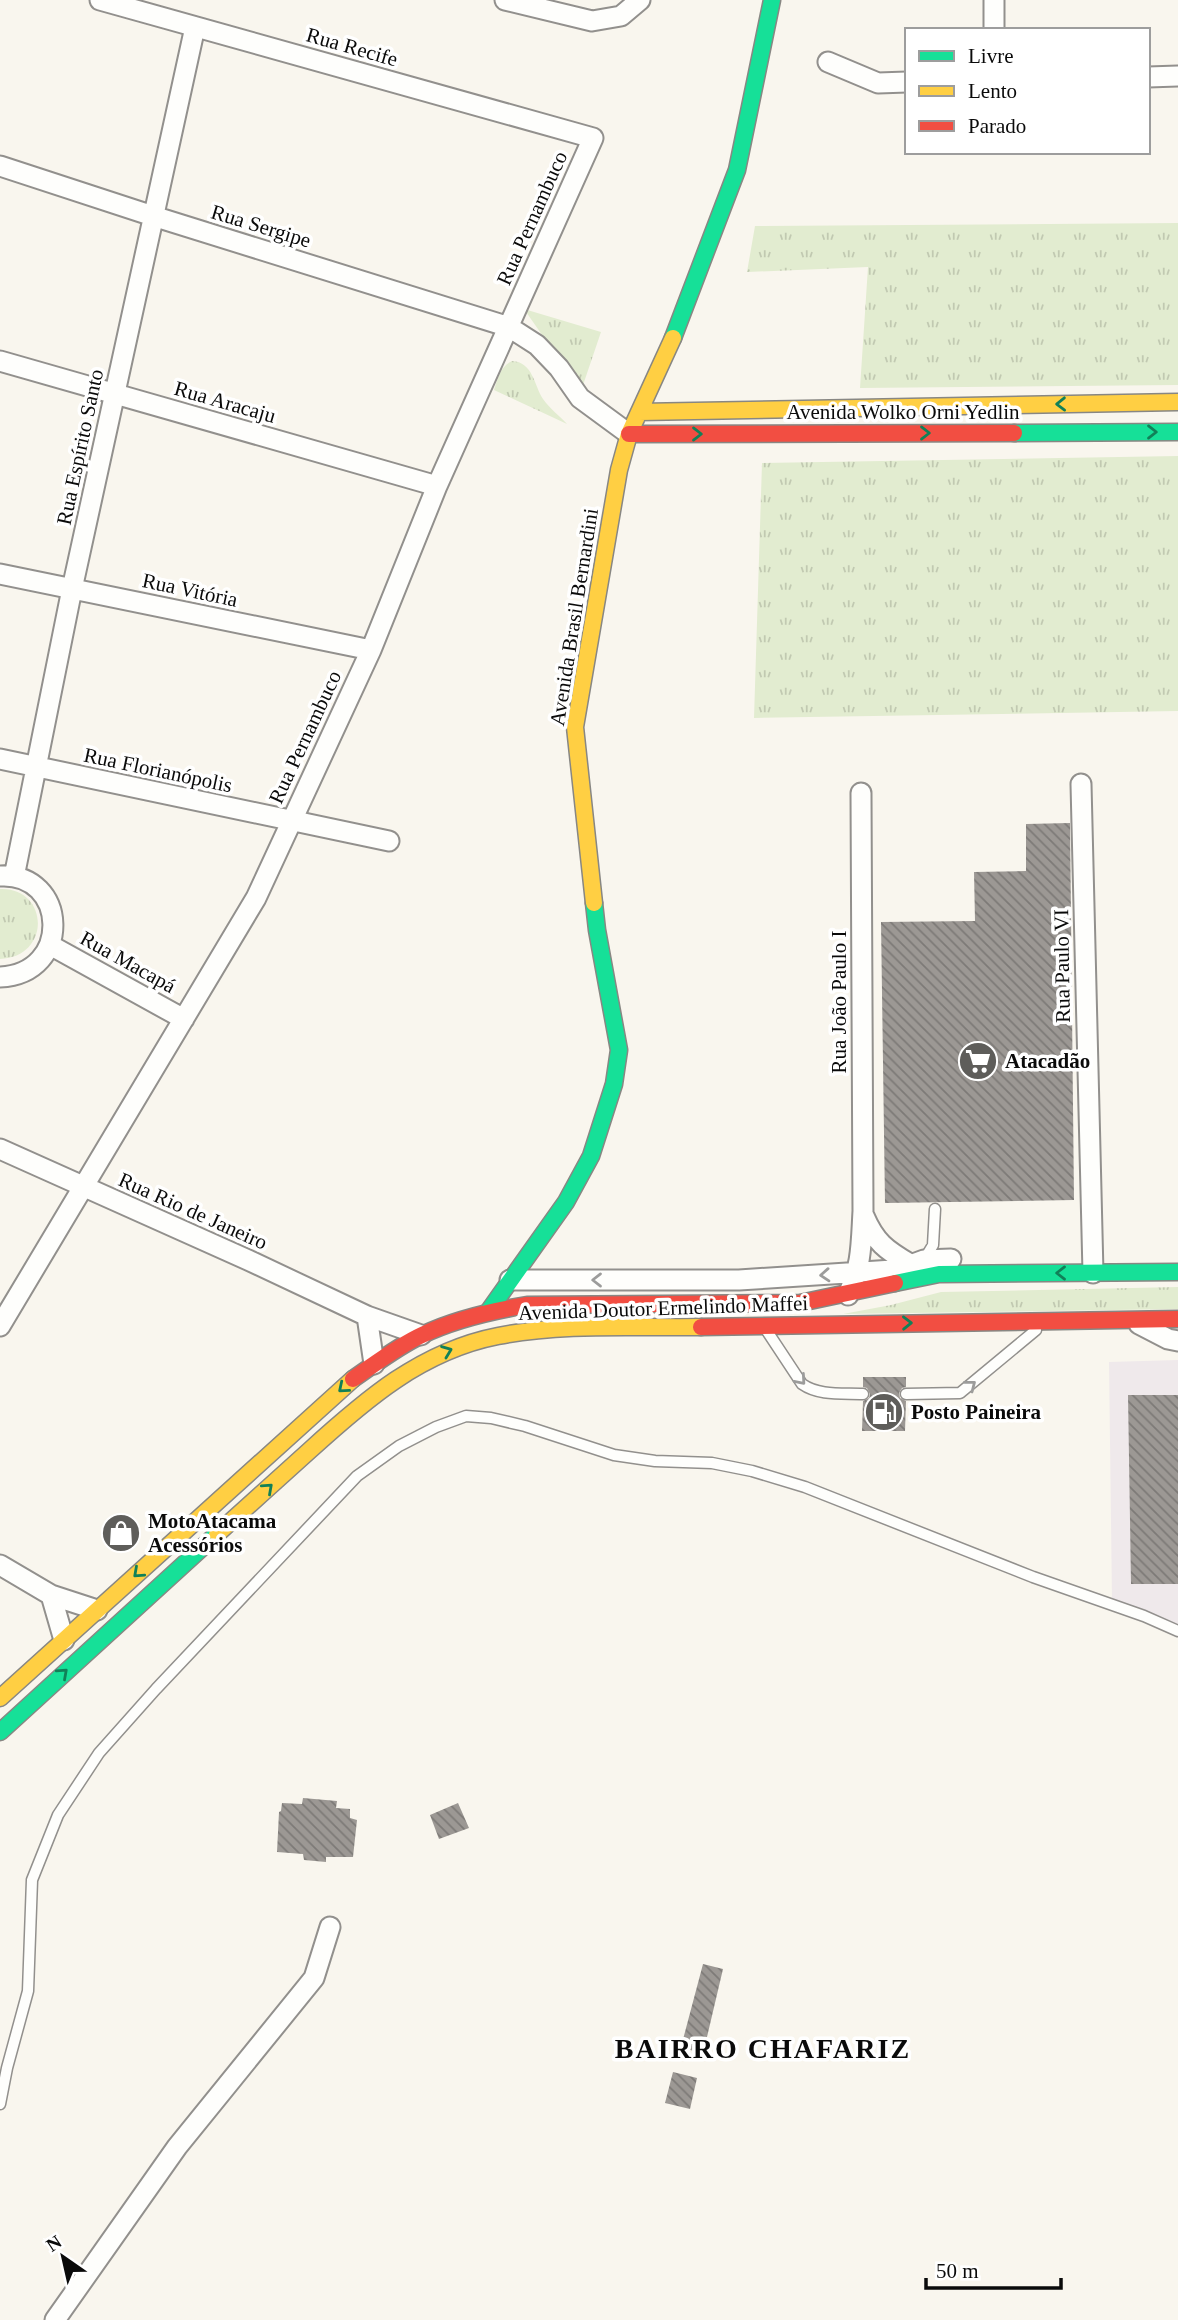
<svg xmlns="http://www.w3.org/2000/svg" width="1178" height="2320" font-family="Georgia,serif">
	<style>
		.industrial { fill: #efe9eb }
		.grass { fill: url(#grass-tufts) }
		.building { fill: url(#building-back-hatch) }
		.lines { fill: none; stroke-linecap: round; stroke-linejoin: round }
		.lane-casing { stroke: #92908d; stroke-width: 13 }
		.street-casing { stroke: #92908d; stroke-width: 23 }
		.fast-casing { stroke: #888783; stroke-width: 19 }
		.slow-casing { stroke: #888783; stroke-width: 19 }
		.jam-casing { stroke: #888783; stroke-width: 19 }
		.lane { stroke: #fefefc; stroke-width: 10 }
		.street { stroke: #fefefc; stroke-width: 19 }
		.fast { stroke: #16e098; stroke-width: 16 }
		.slow { stroke: #ffcf43; stroke-width: 16 }
		.jam { stroke: #f24e42; stroke-width: 16 }
		.oneway { stroke: #118058 }
		.oneway2 { stroke: #9c9c9b }
		.labels { text-anchor: middle; stroke-width: 7; stroke-linejoin: round; paint-order: stroke }
		.street-label { font-size: 21px; fill: #0a0a0a; stroke: #fff }
		.poi-label { font-size: 21px; font-weight: bold; fill: #0a0a0a; stroke: #fff; text-anchor: start }
		.district-label { font-size: 28px; font-weight: bold; letter-spacing: 2px; fill: #0a0a0a; stroke: #fff }
	</style>
	<defs>
		<pattern id="grass-tufts" width="24" height="20" patternUnits="userSpaceOnUse" patternTransform="scale(1.75)"><rect width="24" height="20" fill="#e2ecd0"/><path d="M3 7l-1-3M5 7V3M7 7l1-3M15 17l-1-3M17 17v-4M19 17l1-3" fill="none" stroke="#c1c9b1"/></pattern>
		<pattern id="building-back-hatch" width="6" height="6" patternUnits="userSpaceOnUse" patternTransform="scale(1.75)"><rect width="6" height="6" fill="#9c9894"/><path d="M-1 5l2 2M0 0l6 6M5-1l2 2" fill="none" stroke="#7d7a77"/></pattern>
	</defs>
	<rect width="100%" height="100%" fill="#f9f6ee"/>
	<path class="industrial" d="M1178 1360V1627L1112 1600 1109 1362Z"/>
	<path class="grass" d="M1178 223V385L860 388 868 267 747 272 755 226Z
		M524 309 601 332 581 391Z
		M512 361C533 362 534 385 543 399 549 408 560 416 567 424L494 390C498 378 500 367 512 361Z
		M1178 456V711L754 718 762 463Z
		M0 889C49 887 52 957 0 959Z
		M1178 1287V1309L843 1314 891 1305 941 1292Z"/>
	<path class="building" d="M1070 823 1074 1200 885 1203 881 922 975 921 974 872 1026 871V824Z
		M863 1377H906V1387L902 1388 899 1393 900 1398 906 1401 905 1431H862L863 1401 869 1398 870 1394 867 1388 863 1387Z
		M1128 1395H1178V1584H1131Z
		M303 1798 337 1801 336 1808 350 1809V1818L357 1820 353 1857H326V1862L304 1860 303 1854 277 1852 279 1812 281 1811 282 1803 302 1804Z
		M458 1803 469 1828 439 1839 430 1815Z
		M703 1964 723 1969 703 2054 681 2047Z
		M673 2072 697 2078 690 2109 665 2103Z"/>
	<g class="lines">
		<g class="lane-casing">
			<path id="lane" d="M924 1260 933 1245 935 1209
				M767 1331 802 1384C819 1396 842 1393 863 1394
				M906 1394 960 1393 1036 1330
				M0 2104 7 2068 28 1991 32 1880 58 1815 99 1753 156 1689 357 1476 399 1446 436 1427 466 1416 491 1418 525 1426 614 1455 655 1461 712 1463 752 1471 805 1487 1033 1577 1144 1616 1178 1631"/>
		</g>
		<g class="street-casing">
			<path id="street" d="M505 0 592 21 621 16 640 0
				M994 0V30
				M828 62 878 83 907 82
				M1148 77 1178 76
				M0 166 153 216 509 327 537 345 559 368 580 398 629 434
				M0 361 437 486
				M0 574 371 650
				M0 759 389 841
				M1081 784 1093 1273
				M0 876C68 872 73 974 0 977
				M14 877 72 589 195 27
				M50 945 184 1019
				M0 1149 248 1260 367 1316 421 1335
				M864 1216C875 1242 886 1250 910 1264
				M886 1274 924 1260 951 1259
				M510 1280H739L893 1270
				M848 1295C862 1264 861 1245 863 1211L861 793
				M367 1316 374 1364
				M1139 1324 1168 1339 1178 1341
				M0 1326 256 898 371 650 437 486 593 138 100 0
				M0 1565 51 1595 97 1610
				M51 1595 64 1640
				M55 2320 177 2147 314 1978 330 1927"/>
		</g>
		<g class="fast-casing">
			<path id="fast" d="M673 338 737 170 772 0
				M1014 433 1178 432
				M895 1283 939 1274 1178 1272
				M488 1312 566 1202 591 1156 614 1084 619 1050 597 930 594 903
				M0 1732 217 1534"/>
		</g>
		<g class="slow-casing">
			<path id="slow" d="M639 412 1178 402
				M594 903 575 727 619 470 629 434 673 338
				M217 1534C248 1506 278 1479 309 1451 365 1400 421 1351 498 1336 563 1323 634 1328 701 1327
				M0 1698 353 1379"/>
		</g>
		<g class="jam-casing">
			<path id="jam" d="M629 434 1014 433
				M701 1327 1178 1319
				M353 1379C375 1364 398 1346 422 1335 455 1319 491 1311 527 1305L800 1303 895 1283"/>
		</g>
		<use href="#lane" class="lane"/>
		<use href="#street" class="street"/>
		<use href="#fast" class="fast"/>
		<use href="#slow" class="slow"/>
		<use href="#jam" class="jam"/>
	</g>
	<defs><path id="oneway-chevron" d="M-2-3.5L2.5 0L-2 3.5" fill="none" stroke-width="1.6" stroke-linecap="round" stroke-linejoin="round" transform="scale(1.75)"/></defs>
	<g class="oneway">
		<use href="#oneway-chevron" transform="translate(1061 404) rotate(179)"/>
		<use href="#oneway-chevron" transform="translate(1152 432)"/>
		<use href="#oneway-chevron" transform="translate(925 433)"/>
		<use href="#oneway-chevron" transform="translate(697 434)"/>
		<use href="#oneway-chevron" transform="translate(1061 1273) rotate(180)"/>
		<use href="#oneway-chevron" transform="translate(907 1323) rotate(-1)"/>
		<use href="#oneway-chevron" transform="translate(447 1351) rotate(-21)"/>
		<use href="#oneway-chevron" transform="translate(343 1388) rotate(140)"/>
		<use href="#oneway-chevron" transform="translate(268 1488) rotate(-42)"/>
		<use href="#oneway-chevron" transform="translate(138 1573) rotate(138)"/>
		<use href="#oneway-chevron" transform="translate(63 1673) rotate(-42)"/>
	</g>
	<g class="oneway2">
		<use href="#oneway-chevron" transform="translate(825 1275) rotate(176)"/>
		<use href="#oneway-chevron" transform="translate(597 1280) rotate(-180)"/>
		<use href="#oneway-chevron" transform="translate(801 1380) rotate(49)"/>
		<use href="#oneway-chevron" transform="translate(971 1385) rotate(-38)"/>
	</g>
	<defs>
		<g id="supermarket-disc" transform="scale(2.0125)"><circle r="9.5" fill="#5e5d5a" stroke="#fff"/><path d="M-6-5.5h2.5l.6 2H6L4.5 2H-2.5L-4.4-4H-6ZM-1.5 3.2a1.3 1.3 0 1 0 .1 0ZM3 3.2a1.3 1.3 0 1 0 .1 0Z" fill="#fff"/></g>
		<g id="fuel-disc" transform="scale(2.0125)"><circle r="9.5" fill="#5e5d5a" stroke="#fff"/><path d="M-5.5-6h7V0h2V4h1.3V-2.5L3-4.5l.8-.8L6-3V5H2.5V1h-1V6h-7ZM-4.2-4.7v3.2H.2V-4.7Z" fill="#fff"/></g>
		<g id="shop-disc" transform="scale(2.0125)"><circle r="9.5" fill="#5e5d5a" stroke="#fff"/><path d="M-5-2.5h2.3a2.7 3.5 0 0 1 5.4 0H5L5.5 6h-11ZM-1.5-2.5h3a1.5 2.3 0 0 0-3 0Z" fill="#fff"/></g>
	</defs>
	<g fill-rule="evenodd">
		<use href="#supermarket-disc" x="978" y="1061"/>
		<use href="#fuel-disc" x="884" y="1412"/>
		<use href="#shop-disc" x="121" y="1533"/>
	</g>
	<g class="labels">
		<g class="street-label">
			<text transform="translate(352 47) rotate(16)" y="7">Rua Recife</text>
			<text transform="translate(532 218) rotate(-66)" y="7">Rua Pernambuco</text>
			<text transform="translate(261 226) rotate(17)" y="7">Rua Sergipe</text>
			<text transform="translate(225 402) rotate(16)" y="7">Rua Aracaju</text>
			<text x="903" y="419">Avenida Wolko Orni Yedlin</text>
			<text transform="translate(80 447) rotate(-78)" y="7">Rua Espírito Santo</text>
			<text transform="translate(190 590) rotate(12)" y="7">Rua Vitória</text>
			<text transform="translate(574 617) rotate(-81)" y="7">Avenida Brasil Bernardini</text>
			<text transform="translate(305 737) rotate(-65)" y="7">Rua Pernambuco</text>
			<text transform="translate(158 770) rotate(12)" y="7">Rua Florianópolis</text>
			<text transform="translate(128 962) rotate(29)" y="7">Rua Macapá</text>
			<text transform="translate(1062 966) rotate(-91)" y="7">Rua Paulo VI</text>
			<text transform="translate(839 1002) rotate(-90)" y="7">Rua João Paulo I</text>
			<text transform="translate(193 1211) rotate(24)" y="7">Rua Rio de Janeiro</text>
			<text transform="translate(663 1308) rotate(-2)" y="7">Avenida Doutor Ermelindo Maffei</text>
		</g>
		<g class="poi-label">
			<text x="1005" y="1068">Atacadão</text>
			<text x="911" y="1419">Posto Paineira</text>
			<text x="148" y="1528">MotoAtacama<tspan x="148" dy="24">Acessórios</tspan></text>
		</g>
		<g class="district-label">
			<text x="763" y="2058">BAIRRO CHAFARIZ</text>
		</g>
	</g>
	<rect x="905" y="28" width="245" height="126" fill="#ffffff" stroke="#9d9d9d" stroke-width="2"/>
	<rect x="919" y="51" width="35" height="10" fill="#16e098" stroke="#9d9d9d" stroke-width="2"/>
	<text x="968" y="63" font-size="21" fill="#0a0a0a">Livre</text>
	<rect x="919" y="86" width="35" height="10" fill="#ffcf43" stroke="#9d9d9d" stroke-width="2"/>
	<text x="968" y="98" font-size="21" fill="#0a0a0a">Lento</text>
	<rect x="919" y="121" width="35" height="10" fill="#f24e42" stroke="#9d9d9d" stroke-width="2"/>
	<text x="968" y="133" font-size="21" fill="#0a0a0a">Parado</text>
	<g transform="translate(63 2257) rotate(326)" stroke="#ffffff" stroke-width="5" paint-order="stroke">
	<path d="M0-5L12 26L0 18L-12 26Z" fill="#0a0a0a"/>
	<text y="-10" font-size="19" font-weight="bold" text-anchor="middle" fill="#0a0a0a">N</text>
	</g>
	<path d="M926 2278v10h135v-10" fill="none" stroke="#0a0a0a" stroke-width="3.5"/>
	<text x="936" y="2278" font-size="21" fill="#0a0a0a" stroke="#ffffff" stroke-width="5" paint-order="stroke">50 m</text>
</svg>
